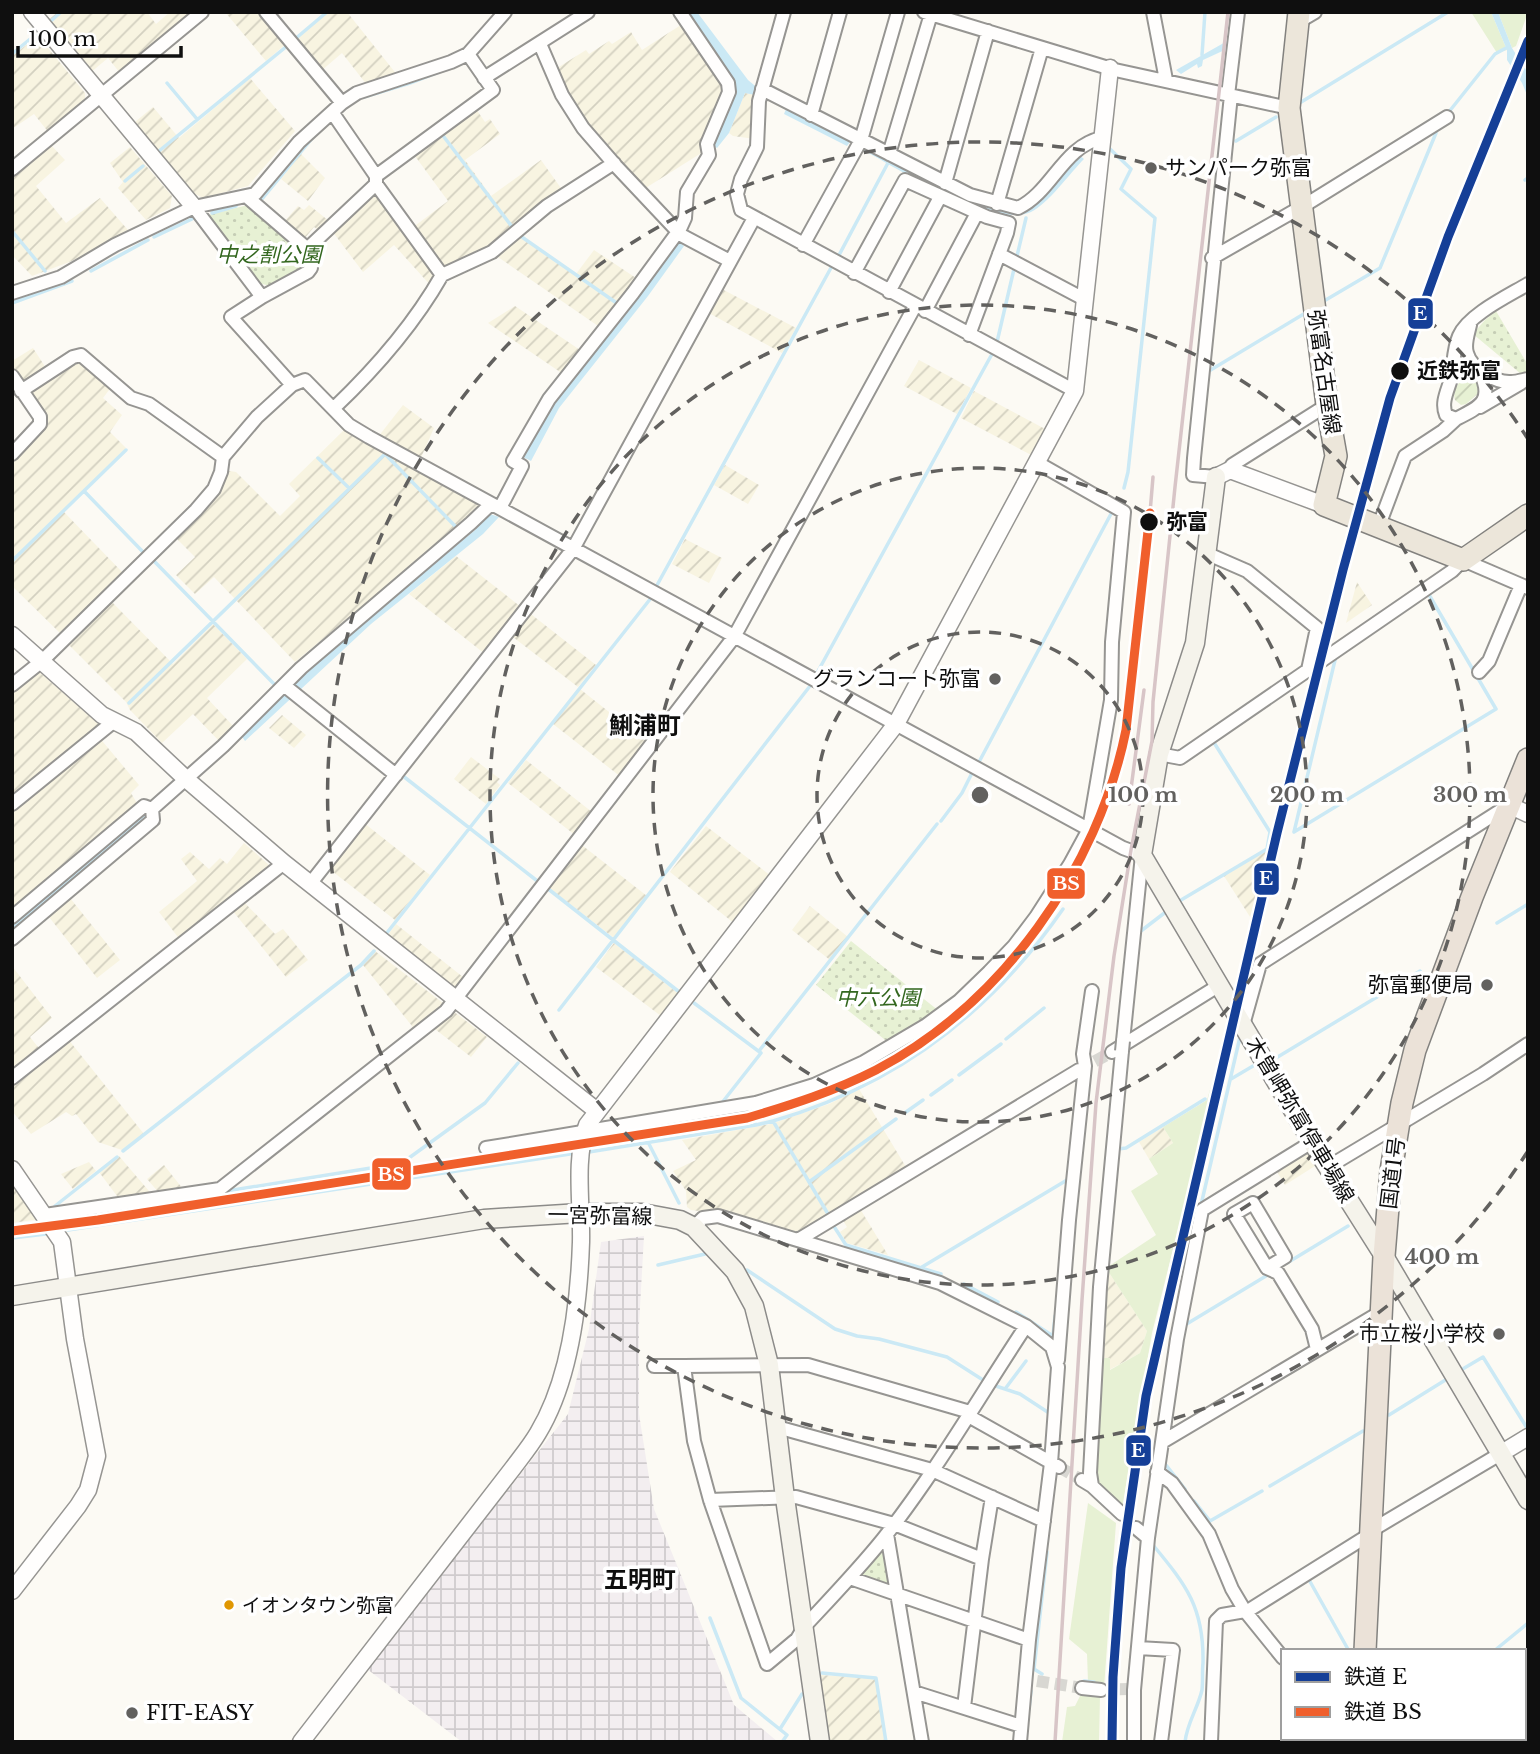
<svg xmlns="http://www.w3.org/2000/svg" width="1540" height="1754" font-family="'Libre Baskerville','Noto Sans JP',serif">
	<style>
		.industrial { fill: url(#industrial-grid) }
		.farmland { fill: url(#farmland-furrows) }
		.grass { fill: #e7f1d4 }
		.park { fill: url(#park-dots) }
		.garden { fill: url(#garden-furrows) }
		.water { fill: #cbe9f5 }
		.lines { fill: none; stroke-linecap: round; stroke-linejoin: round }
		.stream { stroke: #cbe9f5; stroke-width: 3.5 }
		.minor-tunnel { stroke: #d8d7d2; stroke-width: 12; stroke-dasharray: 12 6; stroke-linecap: butt }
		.minor-casing { stroke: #969592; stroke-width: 16 }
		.tertiary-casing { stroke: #969592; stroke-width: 19 }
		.secondary-casing { stroke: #8c8b89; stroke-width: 21 }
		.primary-casing { stroke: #83827f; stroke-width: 24 }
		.trunk-casing { stroke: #83827f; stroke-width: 24 }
		.minor { stroke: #fffefd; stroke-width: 12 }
		.tertiary { stroke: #fffefd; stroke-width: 16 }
		.secondary { stroke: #f5f3eb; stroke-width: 18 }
		.primary { stroke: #ece6da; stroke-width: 21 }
		.trunk { stroke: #ebe2d8; stroke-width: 21 }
		.rail { stroke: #d8c5c7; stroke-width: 3.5 }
		.minor-bridge-casing { stroke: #969592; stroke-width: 16; stroke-linecap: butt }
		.minor-bridge { stroke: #fffefd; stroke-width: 12 }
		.rail-1-casing { stroke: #fff; stroke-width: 14 }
		.rail-2-casing { stroke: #fff; stroke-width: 14 }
		.rail-1 { stroke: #153f97; stroke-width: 9 }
		.rail-2 { stroke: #f05f2c; stroke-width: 9 }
		.ring { fill: none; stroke: #62615f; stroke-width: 3.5; stroke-dasharray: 12 9 }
		.poi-dot { fill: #62615f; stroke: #fff; stroke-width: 2.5 }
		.stop-dot { fill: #0f0f0f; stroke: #fff; stroke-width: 2.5 }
		.bus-dot { fill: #e09702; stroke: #fff; stroke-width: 2.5 }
		.labels { text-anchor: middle; stroke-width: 7; stroke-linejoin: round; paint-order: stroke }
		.bus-label { font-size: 19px; fill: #0f0f0f; stroke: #fff; text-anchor: start }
		.poi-label { font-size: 21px; fill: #0f0f0f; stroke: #fff; text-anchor: end }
		.park-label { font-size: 21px; font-style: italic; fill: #33671f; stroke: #fff }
		.stop-label { font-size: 21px; font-weight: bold; fill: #0f0f0f; stroke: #fff; text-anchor: start }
		.street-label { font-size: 21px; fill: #0f0f0f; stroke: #fff }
		.quarter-label { font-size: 24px; font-weight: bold; fill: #0f0f0f; stroke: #fff }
		.centre { fill: #62615f; stroke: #fff; stroke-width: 3.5 }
		.ring-label { font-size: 21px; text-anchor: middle; font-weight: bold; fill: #62615f; stroke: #fff; stroke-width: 7; stroke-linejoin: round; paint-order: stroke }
		.line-badge { stroke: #fff; stroke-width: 2.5 }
		.badge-label { font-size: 19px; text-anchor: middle; font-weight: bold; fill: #fff }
	</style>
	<defs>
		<pattern id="industrial-grid" width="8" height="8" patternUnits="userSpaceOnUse" patternTransform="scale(1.75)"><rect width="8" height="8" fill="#f3eef0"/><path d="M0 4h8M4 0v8" fill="none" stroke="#cfcbcd"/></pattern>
		<pattern id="farmland-furrows" width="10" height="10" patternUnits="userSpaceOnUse" patternTransform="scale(1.75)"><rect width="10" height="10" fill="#f8f4e1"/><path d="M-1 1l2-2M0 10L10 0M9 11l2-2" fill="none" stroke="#d3d0c0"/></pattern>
		<pattern id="park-dots" width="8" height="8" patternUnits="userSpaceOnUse" patternTransform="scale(1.75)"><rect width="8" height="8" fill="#e7f1d4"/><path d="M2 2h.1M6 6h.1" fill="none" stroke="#c5cdb5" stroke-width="1.8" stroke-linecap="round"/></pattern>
		<pattern id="garden-furrows" width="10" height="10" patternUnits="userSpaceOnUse" patternTransform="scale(1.75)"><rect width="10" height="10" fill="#e7f1d4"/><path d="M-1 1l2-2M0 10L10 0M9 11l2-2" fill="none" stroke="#c5cdb5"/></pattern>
	</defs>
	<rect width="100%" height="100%" fill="#fcfaf4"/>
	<path class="industrial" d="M644 1236 639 1325V1414L654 1509 734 1705 778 1742H462L367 1669 568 1414 589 1329 601 1242Z"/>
	<path class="farmland" d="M58 12H147L156 24 170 12H189L190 17 120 73 108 58 90 73 48 20Z
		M225 12H261L287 43 266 61Z
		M329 12H347L398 76 367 85 342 53 321 71 295 40Z
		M684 23 724 86 721 104 703 152 644 189 586 125 554 70 586 50 589 54 609 41 612 44 631 32 642 50Z
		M38 36 85 93V104L49 133 34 114 12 129V56Z
		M250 78 295 131 248 186 203 198 191 192 135 122 153 107 179 138Z
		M745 93 755 95V139L733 136 729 133Z
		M474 106 485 122 490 119 500 134 465 160 491 196 541 160 563 191 489 251 442 269 412 228 448 201 412 152Z
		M50 144 65 160 36 186 66 223 100 198 128 230 72 261 32 276 12 255V174Z
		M130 147 172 196 170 208 146 220 118 188 123 182 110 163Z
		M301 154 325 178 308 201 281 179Z
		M371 194H376L435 273 432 287 394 245 363 272 332 231Z
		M309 205 329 221 320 231 314 227 304 239 284 222 298 206 304 210Z
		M519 234 576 274 594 250 639 280 601 328 495 255Z
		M720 288 796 328 782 353 707 312Z
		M515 306 583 352 563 374 488 323Z
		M33 348 46 368 23 386 12 372V361Z
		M78 358 112 386 103 398 122 415 110 432 126 448 63 511 125 575 62 635 12 586V458L42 426 26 391Z
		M919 360 971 388 957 414 904 386Z
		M974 391 1047 430 1033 456 961 418Z
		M403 405 434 428 420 460 378 437Z
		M345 429 479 503 480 509 295 662 214 577 195 594 176 575 195 557 174 536 224 470 236 472 280 516 300 496 289 484Z
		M725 465 759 485 748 504 714 485Z
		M685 539 722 558 709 583 672 564Z
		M456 556 521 607 485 654 409 594Z
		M1357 582 1372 605 1346 623Z
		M110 600 173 664 213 624 247 659 207 698 234 727 220 742 193 714 162 743 130 710 126 702 67 643Z
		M527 611 596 665 578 687 509 634Z
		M38 671 102 727 12 801V691Z
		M580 689 647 742 621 777 553 724Z
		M282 715 306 735 294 748 269 728Z
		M98 736 139 785 131 793 138 805 12 912V806Z
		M471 757 500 779 497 782 500 785 486 804 454 779Z
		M526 760 592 812 575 835 508 783Z
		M364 823 430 875 395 920 328 868Z
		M706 826 771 876 735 924 670 872Z
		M578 842 647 896 614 938 545 885Z
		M244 843 269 865 267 871 180 940 159 912 197 881 181 859 190 852 209 869 220 858 227 864Z
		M1268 850 1252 920 1224 876Z
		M70 898 120 960 97 978 49 917V912Z
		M243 901 275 934 283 929 308 960 286 977 232 910Z
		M810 906 848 937 830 960 792 930Z
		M396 924 463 977 456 986H450L387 936Z
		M614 943 679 994 661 1016 596 967Z
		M375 951 443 1003 438 1012 416 1031 363 965Z
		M12 966 52 1018 30 1037 42 1052 12 1075Z
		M453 1011 487 1037 471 1057 431 1026Z
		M68 1039 144 1134 122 1150 98 1142 76 1114 72 1116 66 1112 31 1134 12 1111V1082Z
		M859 1089 906 1167 801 1233 737 1216 691 1210 687 1207 686 1191 673 1171 696 1160 682 1140 771 1124 829 1104Z
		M1163 1127 1173 1143 1149 1159 1139 1142Z
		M1305 1148 1315 1166 1285 1185 1274 1167Z
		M119 1156 149 1191 151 1195 120 1200 99 1172Z
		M89 1162 96 1171 73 1189 61 1174Z
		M164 1165 183 1189 160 1194 147 1179Z
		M12 1177 40 1219 12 1223Z
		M859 1207 888 1255 847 1243 840 1232 847 1227 841 1217Z
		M1106 1268 1147 1331 1140 1353 1109 1370 1100 1358Z
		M820 1675 875 1678 885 1742H830Z"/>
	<path class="grass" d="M1471 12H1491L1507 50 1497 53Z
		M1498 12H1528L1516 46 1512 48Z
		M1231 1018 1152 1333 1122 1509 1097 1481 1093 1468 1100 1358H1110V1370L1140 1353 1147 1331 1106 1268 1156 1235 1131 1191 1158 1174 1149 1159 1173 1143 1163 1127 1207 1100Z
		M1088 1503 1116 1523 1104 1688 1088 1682 1087 1654 1069 1639Z
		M1081 1694 1100 1697 1099 1742H1062L1067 1707 1075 1706Z"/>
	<path class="park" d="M248 205 298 247 303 255 302 268 270 286 259 283 208 215Z
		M1496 311 1528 365V371L1521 374 1473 334 1485 320Z
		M851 941 939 1011 889 1043 816 985Z
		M885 1545 893 1583 889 1588 861 1579 859 1574Z"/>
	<path class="garden" d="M1467 376 1474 377 1480 382V392L1466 404 1461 405 1455 400C1452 391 1459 380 1467 376Z"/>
	<path class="water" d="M687 12H697L748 80 760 90 755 95 745 93 729 133 717 148 711 144 721 127 736 88Z
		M1491 12H1498L1512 48 1528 73 1527 95 1522 83 1507 60V50Z
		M1229 40V48L1203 60 1202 66 1198 68 1197 64 1181 74 1176 70Z
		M786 109 850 142 847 146 784 114Z
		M864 148 1018 213 1035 205 1079 155 1084 159C1070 173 1048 204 1031 212 992 229 899 169 863 150Z
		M676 240 684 246 648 296 559 408 531 461 521 456 552 401Z
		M490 514 499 517 483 534 371 624 245 741 241 735 334 645 474 531Z
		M142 813 147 819 12 933V923Z"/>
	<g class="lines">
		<path class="stream" d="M52 20 61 12
			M295 39 327 12
			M12 54 35 35
			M1202 55 1205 12
			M167 83 197 119
			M364 97 410 83 462 63
			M1298 104 1448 12
			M1448 113 1495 54 1506 48
			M441 133 513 228
			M1236 141 1276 117
			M1109 148 1131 169 1121 189 1155 218 1128 472 1124 488
			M159 151 287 46
			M1525 180 1528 178
			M125 181 143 166
			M262 199 314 136
			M212 213 236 206
			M12 231 45 271
			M519 235 618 304
			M154 237 192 219
			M1017 256 1026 218
			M838 257 889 161
			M91 271 148 240
			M1324 301 1380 268 1436 133
			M12 303 72 281
			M997 342 1014 269
			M1209 371 1307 312
			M318 458 349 488
			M84 491 144 553
			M153 560 276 686
			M12 561 126 450
			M656 587 832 266
			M817 673 992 354
			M129 703 385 454 456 527
			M979 762 1112 512
			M403 776 536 880
			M941 821 962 793 973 771
			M1294 832 1496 709 1428 593
			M1294 832 1336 656
			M547 888 678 991
			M1176 903 1267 849 1270 832 1213 741
			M1497 923 1528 904
			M386 934 651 598
			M1137 934 1167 911
			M694 1003 761 1053 721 1104
			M559 1010 810 686
			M1006 1039 1044 1008
			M759 1051 937 824
			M1276 1058 1420 971 1427 981
			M959 1075 1001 1044
			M1231 1079 1253 1066
			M931 1095 952 1080
			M747 1110 756 1125 773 1121 828 1214
			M906 1112 923 1100
			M773 1121C894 1086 991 1013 1063 909
			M649 1144 679 1203
			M1118 1149 1126 1148 1205 1099
			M123 1151 361 965 374 951
			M589 1152 756 1125
			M809 1182 896 1119
			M227 1191 402 1163 485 1103 518 1063
			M1201 1205 1240 1037
			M55 1206 117 1157
			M833 1225 846 1245 941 1274
			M68 1230 570 1154
			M12 1238 46 1234
			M1287 1263 1348 1226
			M658 1265 705 1254
			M922 1267 1067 1180
			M747 1270 835 1329 857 1336 879 1339 947 1357 983 1380
			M964 1284 998 1302
			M1016 1312 1053 1336 1055 1316
			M1185 1325 1266 1276
			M1461 1370 1483 1357 1527 1428
			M996 1386 1020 1394 1049 1413
			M1005 1389 1026 1361
			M1389 1415 1447 1379
			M1166 1465 1185 1489
			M1270 1486 1363 1431
			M1194 1501 1210 1521 1262 1491
			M1153 1545C1187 1586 1204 1608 1203 1663 1202 1671 1203 1681 1202 1690 1198 1708 1187 1723 1185 1742
			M1308 1578 1349 1651
			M710 1618 741 1698 787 1735 782 1742
			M1494 1651 1528 1623
			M822 1673 876 1678 886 1742
			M1042 1674 1034 1669 1047 1552
			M1084 1681 1094 1682
			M1029 1709 1031 1691
			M780 1729 802 1694
			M1487 1738 1490 1742"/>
		<path class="minor-tunnel" d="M1079 1070 1112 1052
			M1059 1467 1082 1480
			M1037 1681 1082 1688
			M1101 1690 1128 1689"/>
		<g class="minor-casing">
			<path id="minor" d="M266 12 342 103
				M784 12 759 101 757 147 741 179 737 194 741 210 1075 391
				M924 12 1115 70 1289 108
				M1153 12 1166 80
				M1298 22 1315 12
				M540 44 562 95 583 128 616 166 681 235 730 261
				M484 78 588 12
				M762 89 970 195 1018 208C1052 192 1063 146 1102 138
				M1228 95 1238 12
				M332 112 376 176V184L442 275C413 326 376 368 334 408
				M811 115 840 12
				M889 154 931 14
				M12 169 202 12
				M376 176 493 90 468 54
				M945 183 988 31
				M246 196 310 251 311 268 308 272 262 297
				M997 204 1042 48
				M194 207 262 297 231 317 292 385
				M803 245 861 140 898 12
				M307 249 376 184
				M999 254 1084 299
				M1212 258 1310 202 1447 117
				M854 273 905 180 987 217 1009 223 1007 233 969 335
				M442 275 492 252 547 206 614 163
				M889 292 940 197
				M12 293 61 277 115 245 194 207 255 194 299 142 342 103 357 93 451 62 468 54 505 12
				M925 311 977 213
				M1470 325C1468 334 1464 344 1467 353 1471 368 1495 383 1511 382 1516 382 1523 380 1528 379
				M1479 370C1494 400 1482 406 1456 419L1446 415C1441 403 1447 392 1451 379 1454 365 1453 350 1459 336 1468 315 1508 296 1528 284
				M12 376 40 417V424L12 454
				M21 391 73 357 81 355 131 398 149 404 223 457
				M1480 407 1521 383
				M1230 470 1232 465 1327 405
				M1216 477 1193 475 1194 458 1231 95
				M500 508 522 466 513 461 549 399 633 293 680 229 685 218 687 192 709 155 707 144 729 92 728 83 680 12
				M1378 528 1405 456 1443 431 1456 419
				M1208 554 1247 571 1317 628 1308 670
				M1479 672 1489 661 1521 585
				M12 685 42 661 196 510 214 489 221 472 223 457 257 417 292 385 305 380 349 425 369 437 1123 848 1142 855 1123 1041
				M285 686 396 775
				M1159 754 1180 758 1452 571 1463 560 1528 588
				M12 804 113 722
				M310 884 573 549 754 218
				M12 917 144 806 152 809 223 746 301 668 471 523 491 504
				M12 939 153 820 152 809
				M1243 1025 1260 964 1506 807
				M1112 1052 1218 986
				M12 1078 284 863
				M486 1148 756 1103 814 1085 864 1062 925 1026 959 1001 989 972 1014 946 1036 917 1070 864 1089 829 1111 700 1112 642 1124 512 1036 462
				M1328 1167 1483 1074 1528 1044
				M45 1215 220 1189 446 1011 734 637 915 306
				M694 1227 703 1218 718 1216 940 1283 1026 1326 1052 1347 1058 1367 1051 1463 1029 1640 1020 1742
				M798 1240 1079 1070
				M1267 1268 1285 1257 1253 1203 1234 1214 1267 1268 1278 1273 1312 1329 1317 1349
				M1026 1326C979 1397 936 1472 883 1539 858 1570 831 1598 804 1627L797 1639 767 1664 710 1500 694 1441 684 1366 808 1365 970 1412 972 1418 1059 1467
				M1058 1360 1069 1220 1085 1066 1083 1054 1092 991
				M654 1366H684
				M777 1427 932 1470 1044 1521
				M1162 1442 1177 1339 1202 1210 1312 1142
				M1157 1472 1172 1483 1209 1534 1232 1589 1245 1611 1283 1658
				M1082 1480 1092 1486 1122 1514
				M1092 1486 1090 1473 1100 1287 1122 1051
				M710 1500 796 1497 894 1524 982 1559
				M1136 1528 1148 1538 1162 1442 1381 1312
				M1372 1530 1500 1454
				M887 1534 922 1742
				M850 1578 1029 1640
				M1246 1612 1372 1533
				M1138 1648 1173 1650 1161 1742
				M1082 1688 1101 1690
				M914 1692 1021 1726
				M964 1707 982 1559 992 1497
				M1134 1742V1690L1148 1538
				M1211 1742 1216 1621 1222 1615 1245 1611"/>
		</g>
		<g class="tertiary-casing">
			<path id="tertiary" d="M32 12 194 207
				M1216 477 1230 470 1324 505
				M12 635 102 715 136 732 186 779 284 863 597 1111
				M1509 805 1528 814
				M12 1169 62 1242 75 1339 97 1456 88 1490 78 1506 12 1591
				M1500 1454 1528 1437
				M301 1742 513 1468C522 1456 531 1445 538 1433 570 1380 579 1302 581 1242 582 1204 574 1160 587 1125L896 724 1075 391 1110 68"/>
		</g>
		<g class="secondary-casing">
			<path id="secondary" d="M1216 477 1195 643 1159 754 1142 855 1312 1142 1384 1256 1528 1500
				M12 1296 484 1219 580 1213H642L680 1220 694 1227 735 1271 754 1306 769 1365 785 1498 820 1742"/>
		</g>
		<g class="primary-casing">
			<path id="primary" d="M1299 12 1289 108 1327 405 1336 456 1324 505 1463 560 1528 515"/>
		</g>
		<g class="trunk-casing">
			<path id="trunk" d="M1365 1651 1384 1256 1391 1171 1402 1103 1415 1050 1472 897 1528 759
				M1359 1742V1738"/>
		</g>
		<use href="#minor" class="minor"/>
		<use href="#tertiary" class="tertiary"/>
		<use href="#secondary" class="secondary"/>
		<use href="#primary" class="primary"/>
		<use href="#trunk" class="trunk"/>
		<path class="rail" d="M1150 513 1153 477
			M1129 804 1144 690
			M1055 1742 1082 1300 1096 1103 1114 956 1131 850 1152 741 1153 702 1175 487 1228 12"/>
		<g class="minor-bridge-casing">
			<path id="minor-bridge" d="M1122 1051 1123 1041"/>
		</g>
		<use href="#minor-bridge" class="minor-bridge"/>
		<g class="rail-1-casing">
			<path id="rail-1" d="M1112 1742 1113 1677 1121 1568 1146 1396 1277 833 1343 570 1390 398 1448 237 1528 41"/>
		</g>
		<g class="rail-2-casing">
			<path id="rail-2" d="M12 1231 98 1220 747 1118C791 1105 835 1091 876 1070 1002 1004 1098 869 1126 730L1150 513"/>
		</g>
		<use href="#rail-1" class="rail-1"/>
		<use href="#rail-2" class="rail-2"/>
	</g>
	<g class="ring">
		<circle cx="980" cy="795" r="163"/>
		<circle cx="980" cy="795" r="327"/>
		<circle cx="980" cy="795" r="490"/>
		<path d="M1528 1151A653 653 0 1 1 1528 439"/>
	</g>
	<g class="poi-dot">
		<circle cx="1151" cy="168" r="7"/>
		<circle cx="995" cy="679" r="7"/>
		<circle cx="1487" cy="985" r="7"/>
		<circle cx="1499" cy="1334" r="7"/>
		<circle cx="132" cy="1713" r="7"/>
	</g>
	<g class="stop-dot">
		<circle cx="1400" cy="371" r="10"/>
		<circle cx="1149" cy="522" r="10"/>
	</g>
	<circle class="bus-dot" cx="229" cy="1605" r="6"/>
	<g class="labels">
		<g class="bus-label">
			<text x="242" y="1612">イオンタウン弥富</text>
		</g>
		<g class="poi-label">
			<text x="1165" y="175" text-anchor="start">サンパーク弥富</text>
			<text x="981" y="686">グランコート弥富</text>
			<text x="1473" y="992">弥富郵便局</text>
			<text x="1485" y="1341">市立桜小学校</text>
			<text x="146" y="1720" text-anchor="start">FIT-EASY</text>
		</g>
		<g class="park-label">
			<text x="269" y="262">中之割公園</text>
			<text x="878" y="1005">中六公園</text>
		</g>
		<g class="stop-label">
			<text x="1417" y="378">近鉄弥富</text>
			<text x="1166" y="529">弥富</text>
		</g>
		<g class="street-label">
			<text transform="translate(1324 372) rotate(82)" y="7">弥富名古屋線</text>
			<text transform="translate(1300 1120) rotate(59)" y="7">木曽岬弥富停車場線</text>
			<text transform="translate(1393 1173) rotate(-83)" y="7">国道1号</text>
			<text transform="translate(600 1216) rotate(1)" y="7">一宮弥富線</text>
		</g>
		<g class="quarter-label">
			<text x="645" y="734">鯏浦町</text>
			<text x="640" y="1588">五明町</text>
		</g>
	</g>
	<circle cx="980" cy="795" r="10" class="centre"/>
	<g class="ring-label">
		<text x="1143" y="802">100 m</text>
		<text x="1307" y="802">200 m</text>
		<text x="1470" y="802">300 m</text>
		<text x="1442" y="1264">400 m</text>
	</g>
	<g class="line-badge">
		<rect x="1407" y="297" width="27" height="33" rx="7" fill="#153f97"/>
		<rect x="1253" y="862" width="27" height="34" rx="7" fill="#153f97"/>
		<rect x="1046" y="867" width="40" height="33" rx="7" fill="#f05f2c"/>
		<rect x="371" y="1157" width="41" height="34" rx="7" fill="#f05f2c"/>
		<rect x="1125" y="1434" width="27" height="33" rx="7" fill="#153f97"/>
	</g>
	<g class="badge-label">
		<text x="1420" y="320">E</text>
		<text x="1266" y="885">E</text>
		<text x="1066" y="890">BS</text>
		<text x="391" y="1181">BS</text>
		<text x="1138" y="1457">E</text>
	</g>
	<rect width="1540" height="1754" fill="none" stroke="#0f0f0f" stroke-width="28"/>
	<rect x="1281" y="1649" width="245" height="91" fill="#ffffff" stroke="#9f9f9f" stroke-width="2"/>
	<rect x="1295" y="1672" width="35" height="10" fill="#153f97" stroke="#9f9f9f" stroke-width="2"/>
	<text x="1344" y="1684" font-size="21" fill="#0f0f0f">鉄道 E</text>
	<rect x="1295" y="1707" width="35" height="10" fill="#f05f2c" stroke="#9f9f9f" stroke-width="2"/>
	<text x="1344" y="1719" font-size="21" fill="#0f0f0f">鉄道 BS</text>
	<path d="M18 46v10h163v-10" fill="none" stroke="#0f0f0f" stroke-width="3.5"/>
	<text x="28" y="46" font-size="21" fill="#0f0f0f" stroke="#ffffff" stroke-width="5" paint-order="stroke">100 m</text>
</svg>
